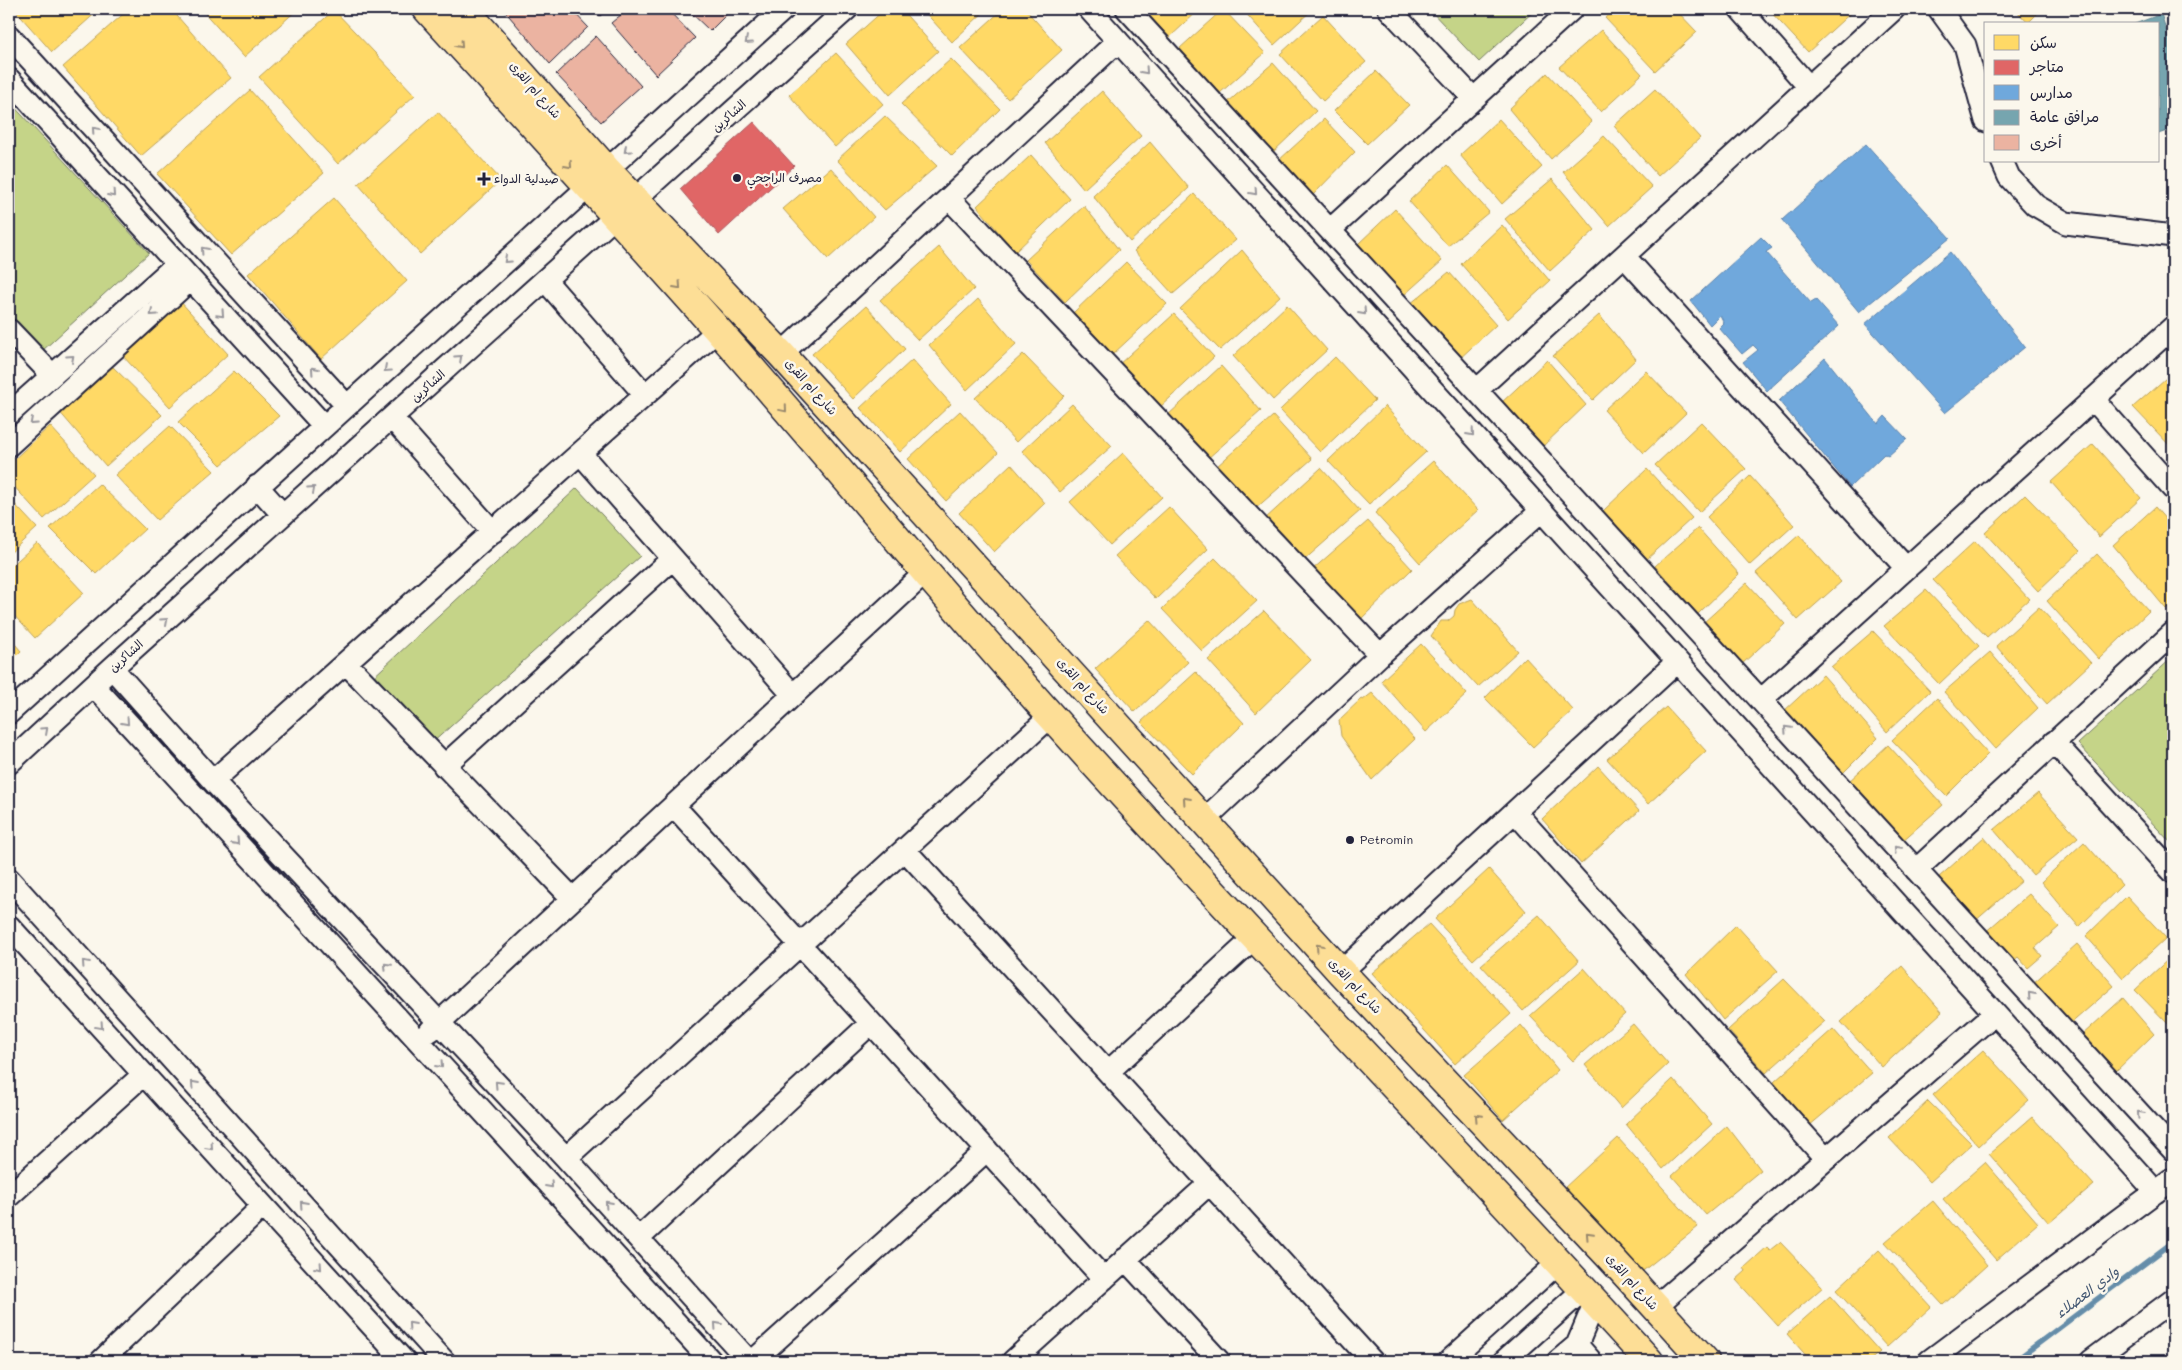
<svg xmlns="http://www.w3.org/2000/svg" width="2182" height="1370" font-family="Mali,'Playpen Sans Arabic',sans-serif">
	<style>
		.green { fill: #c5d488; stroke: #747b62 }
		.homes { fill: #ffd966; stroke: #bda259 }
		.shops { fill: #e06666; stroke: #a75259 }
		.schools { fill: #6fa8dc; stroke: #5880ac }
		.public { fill: #76a5af; stroke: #5d7e8c }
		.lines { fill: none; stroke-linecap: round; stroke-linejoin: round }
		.stream { stroke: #658da9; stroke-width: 5.5 }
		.building { fill: #ebb3a1; stroke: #22223b }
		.minor-casing { stroke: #22223b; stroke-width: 25 }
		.major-casing { stroke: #22223b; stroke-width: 31 }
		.minor { stroke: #fbf7ec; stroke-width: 21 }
		.major { stroke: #fdde96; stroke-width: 28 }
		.oneway { stroke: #99979c }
		.oneway2 { stroke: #9a896d }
		.poi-dot { fill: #22223b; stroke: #fbf7ec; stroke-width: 2 }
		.labels { text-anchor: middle; stroke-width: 5; stroke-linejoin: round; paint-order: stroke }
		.street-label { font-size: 12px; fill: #22223b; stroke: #fbf7ec }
		.poi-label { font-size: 12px; fill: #22223b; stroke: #fbf7ec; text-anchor: start }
		.water-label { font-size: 14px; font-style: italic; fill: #435772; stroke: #fbf7ec }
	</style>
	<rect width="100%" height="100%" fill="#fbf7ec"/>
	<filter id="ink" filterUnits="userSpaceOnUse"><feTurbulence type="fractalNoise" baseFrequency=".02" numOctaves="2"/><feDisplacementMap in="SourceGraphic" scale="10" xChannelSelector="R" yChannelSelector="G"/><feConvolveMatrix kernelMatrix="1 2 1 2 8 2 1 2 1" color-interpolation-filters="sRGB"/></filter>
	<g filter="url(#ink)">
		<path class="green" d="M1429 9H1536L1479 62Z
			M9 101 149 253 42 351 9 316Z
			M577 488 640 556 431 744 370 680Z
			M2173 657V845L2078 744Z"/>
		<path class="homes" d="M14 9H100L52 52Z
			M129 9H171L231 78 141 156 63 67Z
			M201 9H298L244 57Z
			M885 9H901L938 51 890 95 846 44Z
			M922 9H987L952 42Z
			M1003 9H1025L1062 50 1008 99 960 48Z
			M1142 9H1200L1170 37Z
			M1223 9 1265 53 1220 93 1179 49Z
			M1242 9H1313L1274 45Z
			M1615 9H1675L1697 32 1655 71 1605 18Z
			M1768 9H1855L1808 52Z
			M2015 9H2042L2028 23Z
			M334 10 415 95 338 164 259 77Z
			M1323 15 1366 62 1323 101 1280 54Z
			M1601 30 1642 74 1601 112 1559 67Z
			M836 53 883 104 835 147 789 95Z
			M951 59 1000 109 952 156 901 104Z
			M1273 63 1316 111 1271 154 1227 103Z
			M1376 71 1409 105 1367 144 1334 111Z
			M1547 73 1592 122 1551 159 1509 109Z
			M1655 89 1700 138 1658 176 1614 126Z
			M250 90 324 173 231 255 157 174Z
			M1102 91 1141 136 1084 189 1045 143Z
			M438 112 501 180 420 254 358 184Z
			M885 116 937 166 885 210 837 160Z
			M1324 119 1355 152 1311 197 1278 161Z
			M1499 119 1542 167 1502 204 1460 155Z
			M1604 136 1652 187 1609 226 1563 172Z
			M1150 142 1189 188 1130 242 1093 196Z
			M1031 155 1070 199 1015 252 977 206Z
			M1447 165 1489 212 1448 246 1409 201Z
			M831 168 874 217 828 259 783 209Z
			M1552 179 1595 230 1550 271 1505 219Z
			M1194 194 1236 240 1173 294 1134 251Z
			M334 198 407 281 321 359 248 274Z
			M1084 206 1119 250 1065 302 1026 260Z
			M1395 209 1442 261 1403 296 1358 244Z
			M1502 225 1550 281 1508 319 1461 264Z
			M939 247 974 289 918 340 880 300Z
			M1242 250 1280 296 1220 350 1180 309Z
			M1126 262 1167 304 1113 354 1073 313Z
			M1449 272 1496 325 1458 360 1410 304Z
			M978 299 1016 344 967 390 929 345Z
			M179 300 228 354 170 407 121 354Z
			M1287 305 1327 350 1273 400 1233 356Z
			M866 306 905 349 853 399 812 354Z
			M1174 314 1214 357 1158 409 1117 366Z
			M1599 315 1636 359 1593 400 1553 356Z
			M1023 354 1064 396 1016 442 975 398Z
			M1335 357 1375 400 1320 452 1280 410Z
			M912 360 951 404 900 452 860 408Z
			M1547 360 1586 405 1542 447 1501 403Z
			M109 363 162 415 106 466 58 410Z
			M1221 366 1261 411 1207 459 1167 416Z
			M234 371 279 416 221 465 178 422Z
			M1646 371 1686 413 1644 453 1604 410Z
			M2173 372V449L2133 407Z
			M1072 404 1112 446 1060 492 1022 451Z
			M1385 406 1426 452 1369 504 1328 461Z
			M960 411 998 453 946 501 908 459Z
			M1273 416 1312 459 1255 509 1216 467Z
			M1701 422 1746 469 1699 512 1655 465Z
			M50 426 94 474 44 519 9 481V464Z
			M170 426 214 471 157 520 115 475Z
			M2093 444 2141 498 2099 537 2051 482Z
			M1123 453 1162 497 1110 545 1070 502Z
			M1433 461 1478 510 1420 563 1375 513Z
			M1011 464 1045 503 994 552 959 513Z
			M1321 468 1360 511 1303 561 1265 519Z
			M1647 469 1692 518 1646 560 1603 511Z
			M1750 476 1794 525 1750 565 1707 517Z
			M99 484 145 529 96 574 50 528Z
			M2025 495 2080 551 2038 591 1985 533Z
			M9 498 37 528 9 554Z
			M1169 507 1208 549 1156 599 1115 556Z
			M2155 507 2173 528V602L2166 609 2113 545Z
			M1368 521 1412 569 1359 621 1312 570Z
			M1698 528 1739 574 1698 614 1655 566Z
			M1799 535 1841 582 1798 620 1756 573Z
			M1975 541 2029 599 1987 637 1933 580Z
			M37 543 84 593 35 638 9 610V568Z
			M2097 554 2149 611 2099 659 2047 601Z
			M1215 558 1257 601 1202 651 1162 609Z
			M1747 583 1785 624 1741 665 1703 623Z
			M1926 590 1979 646 1939 684 1884 626Z
			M1472 599 1518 651 1478 687 1431 636 1441 621H1448L1454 616 1455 610 1459 604Z
			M2039 607 2091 663 2047 704 1996 646Z
			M1264 611 1311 660 1256 713 1208 660Z
			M1149 620 1188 662 1135 712 1095 669Z
			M1873 631 1930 691 1887 732 1831 667Z
			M9 637 21 651 9 662Z
			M1421 644 1467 694 1426 732 1381 681Z
			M1990 652 2038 708 1995 749 1944 692Z
			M1525 657 1573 710 1533 747 1485 698Z
			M1196 672 1244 723 1192 774 1141 722Z
			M1823 675 1878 738 1841 775 1784 711Z
			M1372 693 1415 739 1372 780 1341 736 1339 720 1361 699 1363 700Z
			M1937 698 1988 754 1946 796 1892 740Z
			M1666 707 1706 751 1648 804 1607 759Z
			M1888 745 1943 805 1901 842 1847 783Z
			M1598 766 1639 811 1581 864 1542 819Z
			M2038 793 2078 837 2033 875 1994 830Z
			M1984 837 2021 881 1974 922 1938 878Z
			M2084 842 2122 885 2079 927 2041 882Z
			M1489 869 1526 911 1473 960 1435 919Z
			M2029 894 2059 927 2035 948 2042 956 2028 968 2018 957 2008 965 1983 934Z
			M2127 896 2166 938 2123 978 2086 936Z
			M1539 915 1579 961 1523 1011 1481 965Z
			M1429 924 1511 1014 1455 1064 1372 973Z
			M1736 925 1778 971 1723 1020 1686 974Z
			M2077 944 2114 986 2068 1026 2031 985Z
			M2173 955V1029L2135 990Z
			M1902 966 1942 1012 1882 1067 1841 1022Z
			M1584 968 1625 1014 1573 1061 1530 1016Z
			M1784 979 1825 1021 1766 1073 1728 1030Z
			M2123 998 2154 1034 2114 1073 2081 1036Z
			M1633 1024 1668 1064 1621 1108 1585 1065Z
			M1521 1025 1558 1070 1503 1120 1464 1075Z
			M1833 1029 1872 1073 1809 1126 1774 1082Z
			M1983 1050 2029 1100 1979 1146 1933 1095Z
			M1673 1079 1712 1124 1663 1169 1626 1124Z
			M1928 1101 1972 1144 1930 1182 1889 1138Z
			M2032 1117 2094 1185 2049 1223 1989 1154Z
			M1727 1126 1761 1170 1706 1215 1672 1176Z
			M1618 1138 1698 1227 1639 1274 1563 1189Z
			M1985 1162 2038 1223 1996 1260 1943 1199Z
			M1933 1201 1987 1265 1943 1305 1885 1242Z
			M1780 1242 1823 1287 1778 1326 1736 1280 1746 1271 1744 1268 1767 1247 1770 1250Z
			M1879 1250 1931 1307 1887 1347 1836 1290Z
			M1830 1296 1880 1352 1869 1361H1811L1787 1334Z"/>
		<path class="shops" d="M754 122 794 166 719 235 680 189Z"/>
		<path class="schools" d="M1866 144 1950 238 1859 312 1782 220Z
			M1761 237 1772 248 1766 252 1811 303 1816 300 1839 326 1767 391 1743 362 1758 350 1753 345 1742 354 1719 328 1724 323 1720 315 1710 325 1691 301Z
			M1950 252 2025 347 1945 413 1865 324Z
			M1825 358 1878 424 1885 416 1907 439 1888 456 1884 454 1850 487 1779 401Z"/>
		<path class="public" d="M2161 14 2173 51V129L2158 134V24H2135Z"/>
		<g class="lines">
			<path class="stream" d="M2015 1361 2173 1242"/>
		</g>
		<path class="building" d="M503 9H571L588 27 550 64Z
			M592 9H608L600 16Z
			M628 9H667L695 38 656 75 611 23Z
			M687 9H732L710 31Z
			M596 36 641 86 601 122 556 74Z"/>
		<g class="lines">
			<g class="minor-casing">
				<path id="minor" d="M1089 9 2156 1192
					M1127 9 2173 1150
					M1389 9 1474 99
					M1740 9 1809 87
					M1939 9 1965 45 1986 121
					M9 36 347 406
					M9 79 324 426
					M2002 161 2009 177 2035 205 2066 223 2173 236
					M949 198 1380 655
					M1330 230 1572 9
					M1624 256 1906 568
					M545 280 645 395
					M9 330 52 375
					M781 354 1118 41
					M1477 390 1894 9
					M2093 399 2173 489
					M9 414 176 265
					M392 418 493 532
					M9 445 190 280
					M581 454 793 695
					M257 486 283 515
					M346 663 573 899
					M112 668 213 781 566 1158 749 1361
					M94 686 711 1361
					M1761 700 2173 327
					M9 713 784 9
					M2054 742 2173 872
					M9 763 112 668 847 9
					M444 766 672 559
					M213 781 718 330
					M674 806 1104 1279
					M1515 812 1826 1159
					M1204 820 1380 655 1541 511
					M905 850 1372 1361
					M1916 870 2173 633
					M9 879 444 1361
					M9 926 404 1361
					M1341 972 1677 662
					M430 1031 925 573
					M1108 1072 1254 938
					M566 1158 1051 716
					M9 1196 144 1074
					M639 1238 871 1023
					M1125 1259 1219 1361
					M1655 1307 1994 1014
					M101 1361 263 1206
					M753 1361 987 1150
					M1013 1361 1210 1183
					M1449 1361 1559 1262
					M1504 1361 1584 1289
					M1558 1361 1577 1345
					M1591 1361 1577 1345 1595 1302
					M1929 1361 2173 1179
					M2091 1361 2173 1300"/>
			</g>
			<g class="major-casing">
				<path id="major" d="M427 9C524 115 621 221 716 328 829 456 937 589 1051 716 1247 934 1452 1144 1649 1361
					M464 9 606 169 781 354 1341 972 1609 1256 1705 1361"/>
			</g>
			<use href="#minor" class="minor"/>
			<use href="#major" class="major"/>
		</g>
		<defs><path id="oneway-chevron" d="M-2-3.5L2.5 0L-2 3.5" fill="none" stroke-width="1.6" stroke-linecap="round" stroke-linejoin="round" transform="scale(1.25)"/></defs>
		<g class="oneway">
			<use href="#oneway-chevron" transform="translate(748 41) rotate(138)"/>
			<use href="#oneway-chevron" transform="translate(1145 71) rotate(48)"/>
			<use href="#oneway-chevron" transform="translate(95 130) rotate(-132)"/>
			<use href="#oneway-chevron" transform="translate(627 150) rotate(138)"/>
			<use href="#oneway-chevron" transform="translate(1254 192) rotate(48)"/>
			<use href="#oneway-chevron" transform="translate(112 194) rotate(48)"/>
			<use href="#oneway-chevron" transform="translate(204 250) rotate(-132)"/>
			<use href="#oneway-chevron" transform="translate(507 260) rotate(138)"/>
			<use href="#oneway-chevron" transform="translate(1363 312) rotate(48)"/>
			<use href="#oneway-chevron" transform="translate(153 313) rotate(138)"/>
			<use href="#oneway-chevron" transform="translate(221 314) rotate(47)"/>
			<use href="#oneway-chevron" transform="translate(71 358) rotate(-42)"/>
			<use href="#oneway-chevron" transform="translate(459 358) rotate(-42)"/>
			<use href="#oneway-chevron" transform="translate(387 369) rotate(138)"/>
			<use href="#oneway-chevron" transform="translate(314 370) rotate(-132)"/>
			<use href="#oneway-chevron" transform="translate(33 422) rotate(138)"/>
			<use href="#oneway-chevron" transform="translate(1471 433) rotate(48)"/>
			<use href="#oneway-chevron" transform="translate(312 489) rotate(-42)"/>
			<use href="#oneway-chevron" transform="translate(165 621) rotate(-42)"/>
			<use href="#oneway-chevron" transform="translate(126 722) rotate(48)"/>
			<use href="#oneway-chevron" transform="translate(1787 729) rotate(-133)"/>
			<use href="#oneway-chevron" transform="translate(45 730) rotate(-42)"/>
			<use href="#oneway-chevron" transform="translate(236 842) rotate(48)"/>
			<use href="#oneway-chevron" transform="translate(1897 849) rotate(-133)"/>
			<use href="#oneway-chevron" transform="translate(85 963) rotate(-132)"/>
			<use href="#oneway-chevron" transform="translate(387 966) rotate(-133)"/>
			<use href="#oneway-chevron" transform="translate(2031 995) rotate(-132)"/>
			<use href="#oneway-chevron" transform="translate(100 1026) rotate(48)"/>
			<use href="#oneway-chevron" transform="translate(440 1065) rotate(48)"/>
			<use href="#oneway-chevron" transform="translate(194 1084) rotate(-132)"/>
			<use href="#oneway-chevron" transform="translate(498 1084) rotate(-133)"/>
			<use href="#oneway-chevron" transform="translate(2140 1114) rotate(-132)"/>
			<use href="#oneway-chevron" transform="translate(210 1147) rotate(48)"/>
			<use href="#oneway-chevron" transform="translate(550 1185) rotate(48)"/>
			<use href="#oneway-chevron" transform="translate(303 1204) rotate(-132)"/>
			<use href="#oneway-chevron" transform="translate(608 1204) rotate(-132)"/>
			<use href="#oneway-chevron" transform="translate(319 1267) rotate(48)"/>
			<use href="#oneway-chevron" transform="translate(411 1325) rotate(-132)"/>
			<use href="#oneway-chevron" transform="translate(717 1325) rotate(-132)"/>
		</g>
		<g class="oneway2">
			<use href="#oneway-chevron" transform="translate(460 45) rotate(48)"/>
			<use href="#oneway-chevron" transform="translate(569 165) rotate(48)"/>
			<use href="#oneway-chevron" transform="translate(678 286) rotate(48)"/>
			<use href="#oneway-chevron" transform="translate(784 409) rotate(50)"/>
			<use href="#oneway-chevron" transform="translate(1186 800) rotate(-132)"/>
			<use href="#oneway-chevron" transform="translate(1319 947) rotate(-132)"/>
			<use href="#oneway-chevron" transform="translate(1478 1117) rotate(-133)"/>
			<use href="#oneway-chevron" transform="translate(1589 1235) rotate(-133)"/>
		</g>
	</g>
	<g class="poi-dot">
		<circle cx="737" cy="178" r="5"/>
		<path d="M481.5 171.5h5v5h5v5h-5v5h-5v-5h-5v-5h5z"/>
		<circle cx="1350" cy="840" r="5"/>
	</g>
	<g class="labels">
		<g class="street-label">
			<text transform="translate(535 90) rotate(49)" y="4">شارع ام القرى</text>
			<text transform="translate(729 116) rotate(-42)" y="4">الشاكرين</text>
			<text transform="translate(428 386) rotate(-42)" y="4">الشاكرين</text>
			<text transform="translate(811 387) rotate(48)" y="4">شارع ام القرى</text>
			<text transform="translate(126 656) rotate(-42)" y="4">الشاكرين</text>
			<text transform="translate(1083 686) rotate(48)" y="4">شارع ام القرى</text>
			<text transform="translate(1355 986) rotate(47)" y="4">شارع ام القرى</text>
			<text transform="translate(1632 1282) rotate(48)" y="4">شارع ام القرى</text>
		</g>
		<g class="poi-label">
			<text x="747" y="182">مصرف الراجحي</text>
			<text x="494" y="183">صيدلية الدواء</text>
			<text x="1360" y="844">Petromin</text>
		</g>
		<g class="water-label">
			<text transform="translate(2087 1292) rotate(-37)" y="5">وادي العصلاء</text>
		</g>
	</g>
	<rect width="2182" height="1370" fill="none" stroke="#fbf7ec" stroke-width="30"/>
	<rect x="15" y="15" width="2152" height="1340" fill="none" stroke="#22223b" stroke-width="2" filter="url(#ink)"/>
	<rect x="1984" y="22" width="175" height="140" fill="#fbf7ec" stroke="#a4a2a5"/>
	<rect x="1994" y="35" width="25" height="15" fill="#ffd966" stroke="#a4a2a5"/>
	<text x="2030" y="48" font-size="15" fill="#22223b">سكن</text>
	<rect x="1994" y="60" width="25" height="15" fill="#e06666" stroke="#a4a2a5"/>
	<text x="2030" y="72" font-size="15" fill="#22223b">متاجر</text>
	<rect x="1994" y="85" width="25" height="15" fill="#6fa8dc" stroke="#a4a2a5"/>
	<text x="2030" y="98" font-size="15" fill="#22223b">مدارس</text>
	<rect x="1994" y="110" width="25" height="15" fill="#76a5af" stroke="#a4a2a5"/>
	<text x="2030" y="122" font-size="15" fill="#22223b">مرافق عامة</text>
	<rect x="1994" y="135" width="25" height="15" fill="#ebb3a1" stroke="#a4a2a5"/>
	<text x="2030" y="148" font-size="15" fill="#22223b">أخرى</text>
</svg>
